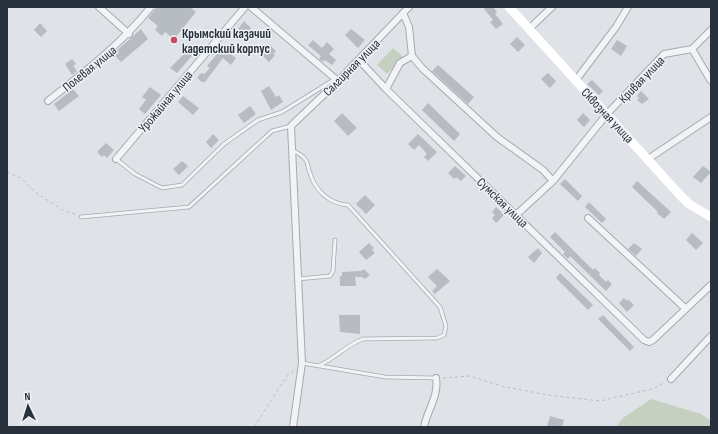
<svg xmlns="http://www.w3.org/2000/svg" width="718" height="434" font-family="'Sofia Sans Condensed',sans-serif">
	<style>
		.green { fill: #c5d0c1 }
		.building { fill: #b7bcc3 }
		.lines { fill: none; stroke-linecap: round; stroke-linejoin: round }
		.service-casing { stroke: #a5a9b1; stroke-width: 4.5 }
		.minor-casing { stroke: #a5a9b1; stroke-width: 8 }
		.path { stroke: #b9bdc2; stroke-width: 1; stroke-dasharray: 3 3; stroke-linecap: butt }
		.service { stroke: #f1f3f6; stroke-width: 3 }
		.minor { stroke: #f1f3f6; stroke-width: 6 }
		.secondary { stroke: #fff; stroke-width: 9 }
		.poi-dot { fill: #c24e63; stroke: #eef1f5; stroke-width: 1.5 }
		.labels { text-anchor: middle; stroke-width: 3; stroke-linejoin: round; paint-order: stroke }
		.poi-label { font-size: 13px; font-weight: bold; fill: #29313d; stroke: #eef1f5; text-anchor: start }
		.street-label { font-size: 13px; fill: #29313d; stroke: #eef1f5 }
	</style>
	<rect width="100%" height="100%" fill="#dfe2e7"/>
	<path class="green" d="M393 48 403 57 387 74 377 65Z
		M651 399 701 414 711 421V427H616L623 418Z"/>
	<path class="building" d="M157 7H190L196 12 174 39 165 32 162 36 155 30 158 26 148 18Z
		M487 7H493L497 12 495 14 503 24 496 29 490 22 493 20 484 9Z
		M244 21 251 28 245 35 238 29Z
		M40 23 47 31 41 37 34 30Z
		M141 29 148 39 121 62 113 54Z
		M351 29 365 40 358 48 345 35Z
		M517 37 525 45 518 52 510 44Z
		M313 40 322 48 327 42 334 49 329 54 336 60 332 65 325 60 323 62 319 59 321 56 308 45Z
		M617 40 627 46 621 56 611 49Z
		M271 46 276 51 273 54 275 55 269 62 262 55Z
		M222 48 236 58 231 65 223 58 205 82H202L197 78 201 73 204 74 210 68 207 66Z
		M187 51 192 56 177 73 170 68Z
		M72 59 76 64 73 66 77 71 72 75 65 64Z
		M438 65 474 97 468 104 432 71Z
		M548 73 556 81 550 88 541 79Z
		M592 80 603 91 599 95 587 84Z
		M269 86 276 97 279 95 283 102 271 110 261 91Z
		M150 87 161 95 145 114 139 109 146 100 142 97Z
		M73 89 79 96 59 111 54 104Z
		M641 91 649 99 642 104 637 100 639 98 637 96Z
		M183 96 199 108 193 115 178 102Z
		M428 103 460 134 454 141 422 110Z
		M250 106 256 114 244 123 238 115Z
		M342 113 357 128 348 136 334 121Z
		M583 113 590 120 584 127 577 120Z
		M213 134 219 140 211 148 206 142Z
		M418 134 437 152 428 161 424 157 427 154 419 145 414 150 408 144Z
		M106 143 114 150 107 158 104 155 102 157 97 152Z
		M182 161 188 166 179 175 173 169Z
		M455 166 466 176 461 181 456 177 454 179 448 173Z
		M703 166 711 172 701 183 693 177Z
		M565 179 582 196 578 201 560 184Z
		M637 181 671 212 664 219 657 213 658 212 632 187Z
		M365 195 375 205 366 214 356 204Z
		M589 202 606 219 602 223 585 207Z
		M496 207 504 215 496 223 492 218 495 215 492 212Z
		M555 232 593 270 595 268 600 273 599 275 606 282 608 280 612 284 606 291 570 256 568 259 563 254 565 252 550 237Z
		M692 233 703 243 696 250 686 240Z
		M369 243 374 248 372 250 375 253 366 260 359 252Z
		M634 243 642 249 636 256 628 249Z
		M538 248 542 253 534 263 528 257Z
		M364 269 370 275 365 279 362 277H355L356 286H340V276H342V272L361 271Z
		M437 269 450 281 435 294 432 291 437 286 428 277Z
		M560 273 593 305 588 310 556 278Z
		M624 298 627 301 628 299 634 305 627 312 619 303Z
		M339 315H360V334L340 332Z
		M603 315 634 347 630 351 598 319Z
		M550 416 564 420 562 427H547Z"/>
	<g class="lines">
		<g class="service-casing">
			<path id="service" d="M292 150C296 152 302 155 305 159 308 162 308 169 310 173 315 191 330 204 348 205L440 307 446 326 444 335 437 338 363 339C346 345 335 359 318 366
				M116 159 135 174 162 188 182 185 224 144 258 120 282 112 335 79
				M81 217 189 207 272 131 291 126
				M298 279 330 276 333 271 335 240
				M302 363 385 377 436 378"/>
		</g>
		<g class="minor-casing">
			<path id="minor" d="M99 7 129 34
				M251 7 338 81
				M403 13 409 27 412 56 422 68 497 137 543 170 553 181
				M529 29 552 7
				M692 49 711 81
				M359 60 386 89 644 340 649 342 653 340 711 285
				M576 80 616 27 628 7
				M386 89 400 63 412 56
				M48 101C87 70 119 46 151 7
				M116 159 245 7
				M648 159 711 117
				M516 215 553 181 607 114 664 54 692 49 711 30
				M588 218 686 309
				M671 379 711 336
				M293 427 302 363 291 126 338 81 409 7
				M424 427C427 410 439 397 436 378"/>
		</g>
		<path class="path" d="M7 172 21 178 36 193 63 210 77 215
			M443 378 470 376 501 386 548 395 600 401 652 389 665 382
			M254 427 287 376 296 369"/>
		<use href="#service" class="service"/>
		<use href="#minor" class="minor"/>
		<path class="secondary" d="M509 7 679 194 689 204 711 217"/>
	</g>
	<circle class="poi-dot" cx="174" cy="40" r="4"/>
	<g class="labels">
		<g class="poi-label">
			<text x="182" y="38">Крымский казачий<tspan x="182" dy="15">кадетский корпус</tspan></text>
		</g>
		<g class="street-label">
			<text transform="translate(351 67) rotate(-45)" y="5">Салгирная улица</text>
			<text transform="translate(89 68) rotate(-39)" y="5">Полевая улица</text>
			<text transform="translate(641 79) rotate(-46)" y="5">Кривая улица</text>
			<text transform="translate(165 101) rotate(-50)" y="5">Урожайная улица</text>
			<text transform="translate(608 115) rotate(47)" y="5">Сквозная улица</text>
			<text transform="translate(503 202) rotate(44)" y="5">Сумская улица</text>
		</g>
	</g>
	<rect width="718" height="434" fill="none" stroke="#29313d" stroke-width="16"/>
	<g transform="translate(28 406) rotate(356)" stroke="#eef1f5" stroke-width="3" paint-order="stroke">
	<path d="M0-3L7 15L0 10L-7 15Z" fill="#29313d"/>
	<text y="-6" font-size="11" font-weight="bold" text-anchor="middle" fill="#29313d">N</text>
	</g>
</svg>
